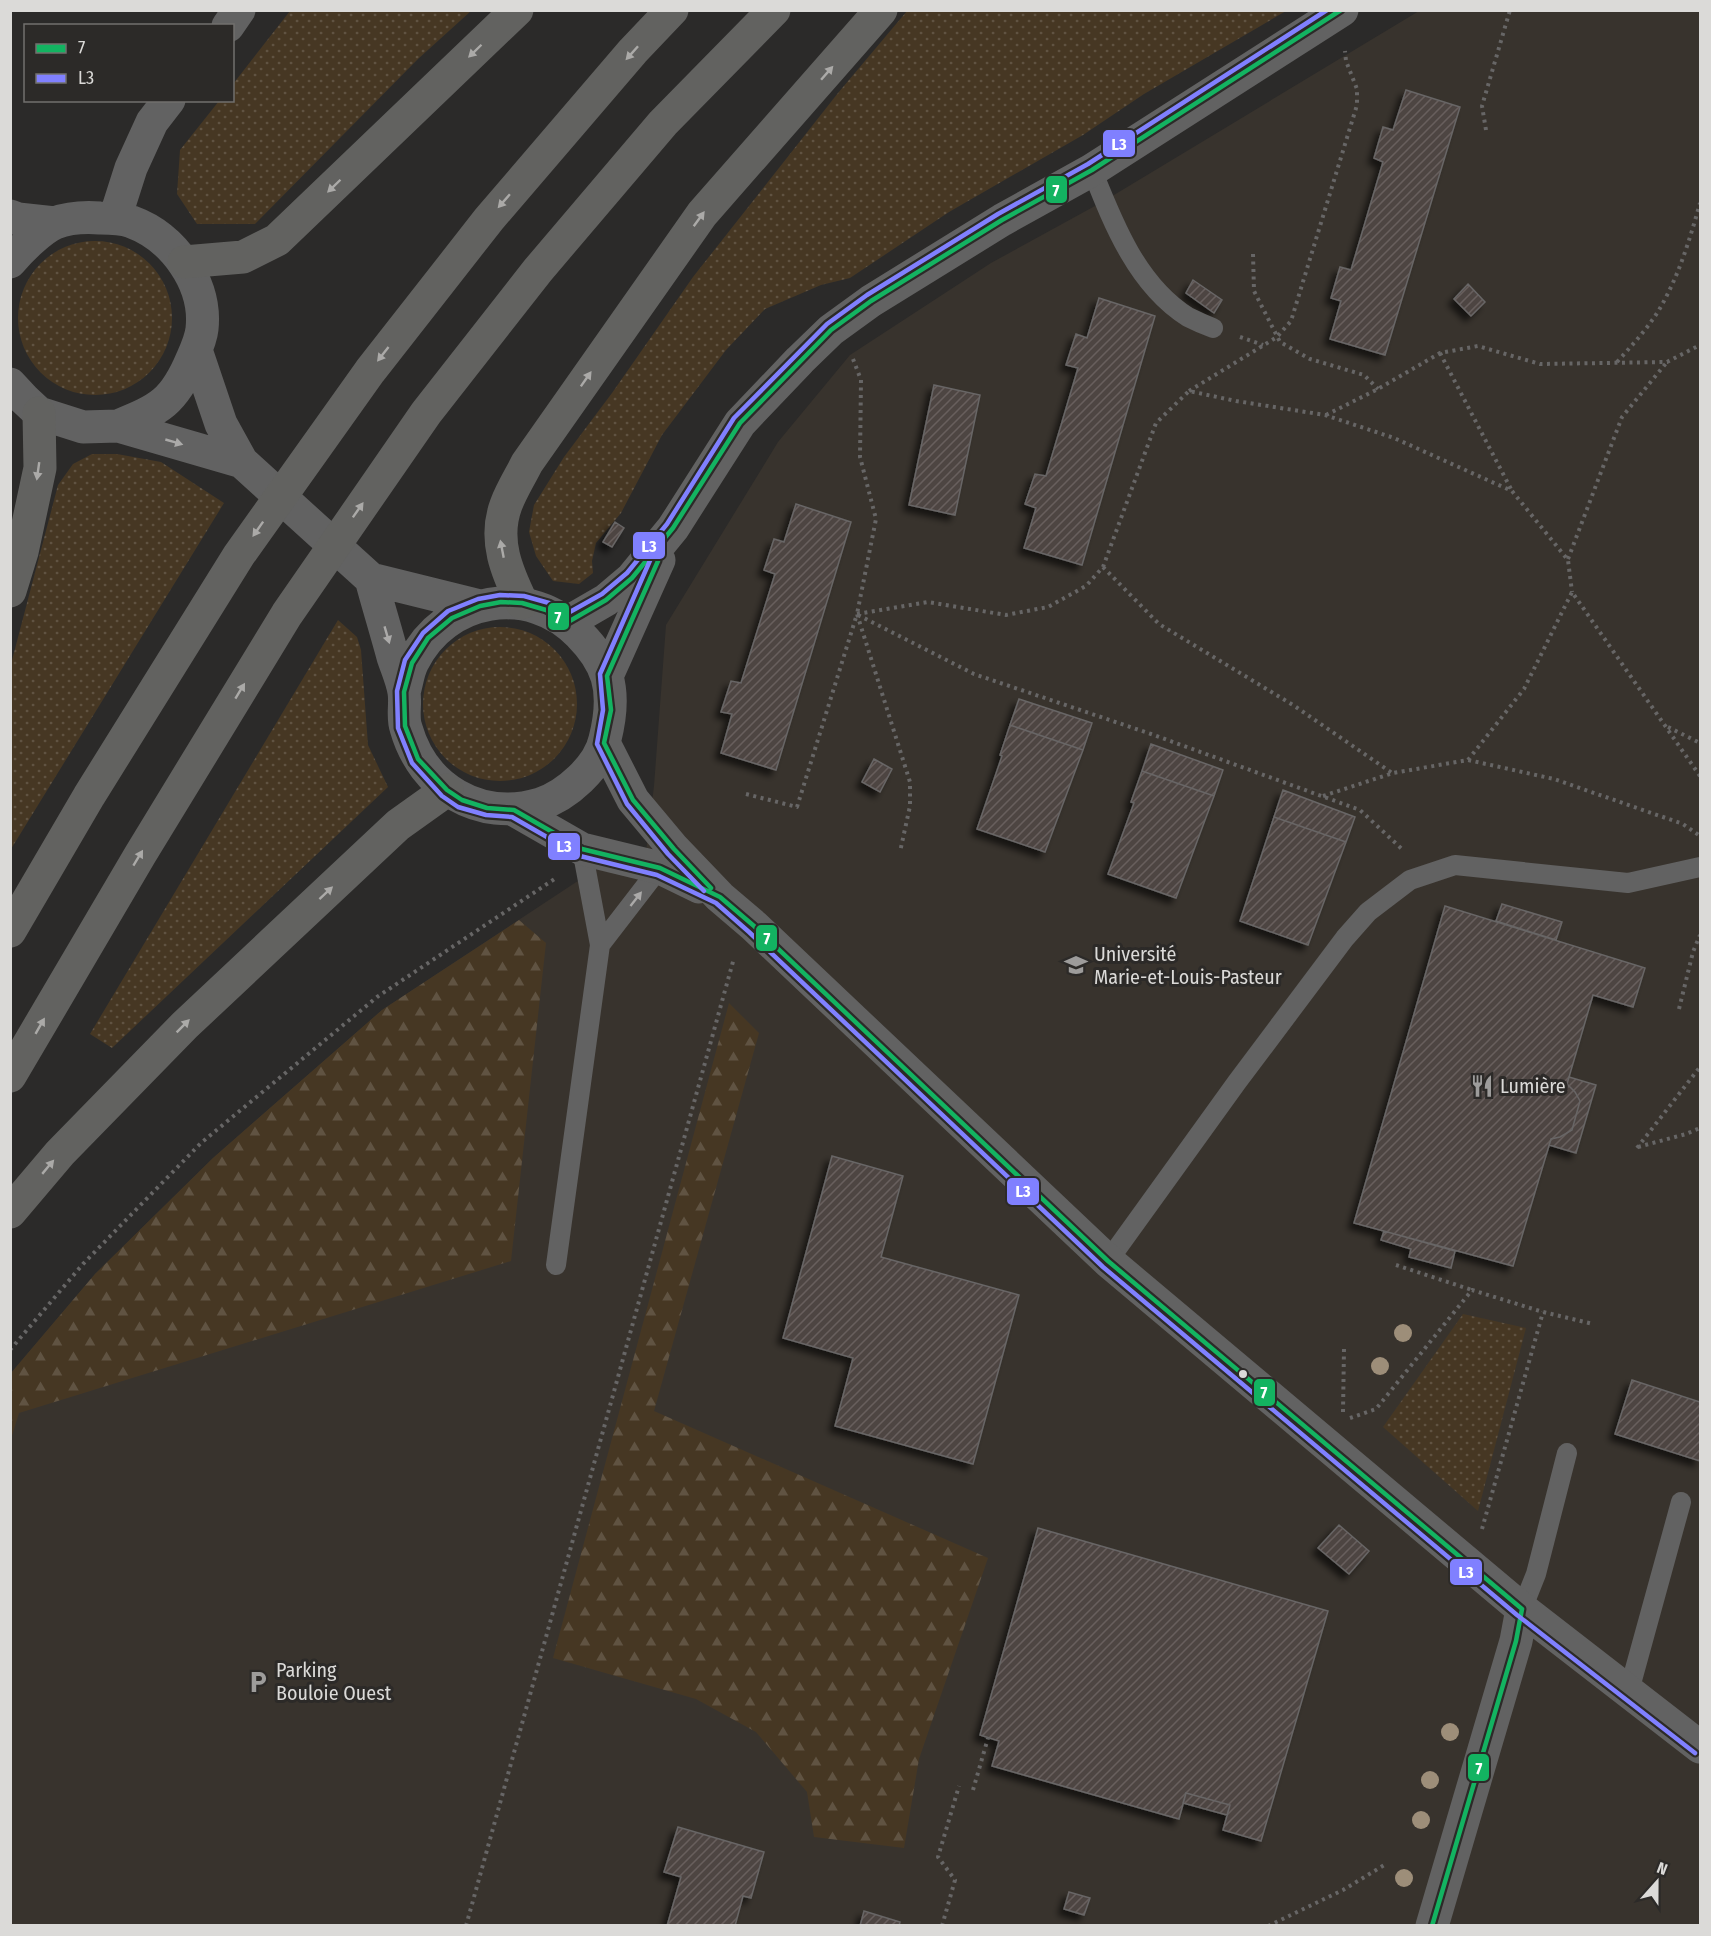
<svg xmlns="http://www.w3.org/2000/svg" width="1711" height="1936" font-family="'Fira Sans Condensed',sans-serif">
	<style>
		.built { fill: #38332d }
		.grass { fill: url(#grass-dots) }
		.forest { fill: url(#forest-firs) }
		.building { fill: url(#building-hatch); stroke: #686666; stroke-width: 1.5; filter: url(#shadow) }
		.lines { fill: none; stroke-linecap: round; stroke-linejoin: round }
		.path { stroke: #676666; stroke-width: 4; stroke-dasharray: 3 4.5; stroke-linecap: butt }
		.service { stroke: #626262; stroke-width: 20 }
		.minor { stroke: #626262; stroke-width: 33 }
		.trunk { stroke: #626260; stroke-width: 33 }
		.bus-1-casing { stroke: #2c2a28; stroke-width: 9 }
		.bus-2-casing { stroke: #2c2a28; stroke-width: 9 }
		.bus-1 { stroke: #13b361; stroke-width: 4.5 }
		.bus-2 { stroke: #8080ff; stroke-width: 4.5 }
		.tree { fill: #9d8e79 }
		.oneway { fill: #abaaa8 }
		.oneway2 { fill: #abaaa9 }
		.bus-dot { fill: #dbdad8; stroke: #2c2a28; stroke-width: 2 }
		.labels { text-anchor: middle; stroke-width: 6; stroke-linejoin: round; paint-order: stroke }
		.poi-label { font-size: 20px; fill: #dbdad8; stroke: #2c2a28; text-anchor: start }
		.line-badge { stroke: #2c2a28; stroke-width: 2 }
		.badge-label { font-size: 16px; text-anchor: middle; font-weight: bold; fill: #fff }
	</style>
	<defs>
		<pattern id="grass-dots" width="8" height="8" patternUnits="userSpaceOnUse" patternTransform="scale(1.5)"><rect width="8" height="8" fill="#463723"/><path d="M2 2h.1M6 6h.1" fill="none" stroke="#605342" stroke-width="1.8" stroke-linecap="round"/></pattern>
		<pattern id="forest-firs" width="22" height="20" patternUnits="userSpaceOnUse" patternTransform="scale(1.5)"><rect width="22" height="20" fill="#463723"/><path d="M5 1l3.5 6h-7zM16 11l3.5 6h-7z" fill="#605342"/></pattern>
		<pattern id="building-hatch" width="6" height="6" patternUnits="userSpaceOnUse" patternTransform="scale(1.5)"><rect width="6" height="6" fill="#4e4543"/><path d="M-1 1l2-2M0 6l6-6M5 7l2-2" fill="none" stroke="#675f5d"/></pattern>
		<filter id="shadow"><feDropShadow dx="-5.5" dy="5.5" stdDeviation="3" flood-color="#0009"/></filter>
	</defs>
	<rect width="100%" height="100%" fill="#2b2a29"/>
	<path class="built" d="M1419 11H1700V1925L11 1926V1373L95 1274 213 1158 382 1010 596 869 645 860 654 786 666 625 778 442 850 355 991 263 1104 201Z"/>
	<path class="grass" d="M290 11H471L418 59 255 224H197L177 194 180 150 219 101 232 100 233 84Z
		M907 11H1286L1144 94 1083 135 949 212 850 278 821 285 765 309 726 350 662 435 621 513 596 543 592 561 593 573 579 584 553 581 536 556 529 532 534 505 564 457 612 393 693 277 838 93Z
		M18 318a77 77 0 1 1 154 0a77 77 0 1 1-154 0Z
		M92 454H117L161 462 224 503 11 849V664L58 485 73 464Z
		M338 620 357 637 361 650 368 745 388 787 112 1048 90 1034Z
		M423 704a77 77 0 1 1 154 0a77 77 0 1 1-154 0Z
		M1463 1314 1526 1328 1478 1511 1383 1427Z"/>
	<path class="forest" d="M519 920 546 943 511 1261 19 1413 11 1439V1373L95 1274 213 1158 382 1010Z
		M729 1003 759 1033 654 1411 988 1558 919 1759 904 1848 814 1837 807 1792 756 1732 696 1699 553 1658Z"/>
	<path class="building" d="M1406 90 1460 107 1385 355 1330 339 1341 301 1331 298 1340 267 1351 270 1383 162 1374 158 1383 127 1393 130Z
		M1193 280 1222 300 1214 313 1186 293Z
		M1468 284 1485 302 1471 316 1454 299Z
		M1099 298 1155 316 1082 565 1024 548 1036 508 1025 504 1035 474 1046 476 1078 368 1066 365 1076 334 1087 338Z
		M934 385 980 395 955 515 909 505Z
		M796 504 851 522 776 770 721 753 732 714 721 712 731 681 741 683 775 574 764 570 774 539 784 542Z
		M615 522 624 528 612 547 603 542Z
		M1019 699 1092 723 1083 750 1010 725Z
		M1010 725 1083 750 1045 852 977 829 1002 756 1000 755Z
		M1151 744 1223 770 1214 796 1142 771Z
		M874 759 892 769 880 792 862 782Z
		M1142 771 1214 796 1176 898 1108 874 1134 803 1131 802Z
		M1283 790 1355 817 1346 842 1274 817Z
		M1274 817 1346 842 1308 945 1240 921Z
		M1502 904 1562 922 1556 940 1496 921Z
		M1445 906 1645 968 1633 1007 1593 995 1567 1084 1575 1092 1580 1101 1572 1130 1560 1137 1551 1139 1513 1266 1354 1223Z
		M1569 1077 1596 1085 1576 1153 1549 1145 1551 1139 1560 1137 1572 1130 1580 1101 1575 1092 1567 1084Z
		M832 1156 903 1176 881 1257 1019 1295 973 1464 835 1426 853 1358 783 1338Z
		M1384 1231 1455 1251 1451 1268 1409 1257 1411 1249 1381 1240Z
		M1632 1380 1700 1402V1461L1615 1434Z
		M1339 1525 1369 1551 1349 1574 1318 1548Z
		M1038 1528 1328 1611 1261 1841 1223 1830 1230 1805 1186 1793 1179 1819 992 1766 999 1741 980 1735Z
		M1186 1793 1230 1805 1227 1815 1183 1803Z
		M678 1827 764 1852 751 1898 743 1896 735 1926H667L681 1877 664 1872Z
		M1069 1892 1090 1898 1084 1915 1064 1909Z
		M864 1911 900 1922 899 1926H860Z"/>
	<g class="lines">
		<path class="path" d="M1486 130 1482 106 1510 10
			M1253 254 1254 291 1280 342 1310 359 1364 375 1378 389
			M1240 337 1263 345
			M1440 353 1512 491
			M853 359 861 380 860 457 876 519 857 614
			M1617 362C1635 342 1653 323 1665 299 1681 269 1691 235 1700 203
			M1189 391 1277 337 1291 321 1357 105V89L1346 61 1345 51
			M1326 415 1378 389 1440 353 1478 346 1540 364 1667 362 1700 345
			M1568 559 1622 417 1667 362
			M1103 567 1159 624 1293 705 1392 773
			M857 614 928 602 1006 615 1048 607 1086 586 1103 567 1156 423 1189 391 1236 401 1325 415 1394 438 1512 491 1568 560 1572 592
			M858 615 974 674 1151 734 1360 810 1403 850
			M1668 727 1700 743
			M1468 760 1524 689 1572 592 1700 776
			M746 794 797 807 857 614 910 782V806L900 852
			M1323 796 1393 773 1468 760 1554 779 1683 824 1700 836
			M1679 1009 1693 952 1700 935
			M1638 1147 1686 1134 1700 1128
			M1637 1148 1700 1067
			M1396 1265 1472 1290
			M10 1350 83 1264 201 1143 377 997 556 878
			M1343 1412 1344 1348
			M1350 1418 1376 1409 1472 1290 1543 1312 1593 1324
			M1482 1529 1543 1312
			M973 1790 988 1738
			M466 1926 734 958
			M942 1926 955 1880 938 1857 959 1786
			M1268 1926 1343 1890 1386 1864"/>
		<path class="service" d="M1092 170C1113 223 1137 285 1188 317 1196 321 1205 325 1213 328
			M600 945 664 862
			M1108 1261 1237 1082 1345 938 1368 912 1410 880 1455 865 1628 883 1700 867
			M556 1265 600 945 582 849
			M1522 1609 1536 1574 1567 1453
			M1629 1691 1681 1502"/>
		<path class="minor" d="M228 26 239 10
			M10 216 18 219 55 223
			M115 218 131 168 152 122 169 100
			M10 262C20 250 41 229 55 223 68 218 86 217 100 218 110 218 122 218 132 222 173 237 207 283 202 329 201 339 196 350 192 359 174 402 160 409 118 426
			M196 350 221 424 242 462 371 579 480 606
			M10 384 24 399 39 413 83 427 118 426 242 462
			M371 579C378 605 386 631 393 657 397 669 402 680 404 692 406 704 402 717 406 728 423 788 479 822 540 804 566 796 599 767 605 739 610 719 613 697 607 677 602 661 591 646 580 635 530 582 445 597 413 662 408 671 407 683 404 692
			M568 622 606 600 632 578 673 528 740 423 800 360 831 330 871 301 1002 220 1092 170 1342 10
			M607 676 659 560
			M604 743 633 800 674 849 720 897 754 926 1108 1261 1522 1609 1700 1747
			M514 810 582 849 660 868 699 887
			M1432 1926 1516 1641 1522 1609"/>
		<path class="trunk" d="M184 262 243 257 277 240 517 10
			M10 591 22 552 40 468 39 413
			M522 603C507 572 493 540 506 505 511 491 520 477 527 463L702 214 881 10
			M10 931 89 796 239 555 370 371 489 219 633 51 672 10
			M10 1076 140 855 287 614 426 413 538 270 663 123 774 10
			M10 1212 60 1153 185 1025 398 825 447 790"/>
		<g class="bus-1-casing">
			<path id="bus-1" d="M1341 10 1092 170 1002 220 871 301 831 330 740 423 673 528 632 578 606 600 568 622 546 610 522 603 501 602 480 606 452 618 428 638 412 663 404 692 405 726 418 759 447 790 462 800 487 808 514 810 582 849 660 868 720 897 754 926 1108 1261 1522 1609
				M658 561 607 676 611 710 604 743 633 800 674 849 711 888
				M1432 1926 1516 1641 1522 1609"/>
		</g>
		<g class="bus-2-casing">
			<path id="bus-2" d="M1327 10 1088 164 998 214 867 295 827 324 734 418 667 524 627 573 602 594 568 613 549 603 524 596 500 595 478 599 448 611 423 633 405 660 397 691 398 728 412 763 442 796 458 807 486 815 512 817 580 856 657 875 716 903 749 932 1103 1267 1517 1615 1695 1753
				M652 556 600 674 603 710 597 744 627 804 668 854 704 891"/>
		</g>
		<use href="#bus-1" class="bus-1"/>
		<use href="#bus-2" class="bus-2"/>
	</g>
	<g class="tree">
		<circle cx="1403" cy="1333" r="9"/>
		<circle cx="1380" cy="1366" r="9"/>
		<circle cx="1450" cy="1732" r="9"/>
		<circle cx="1430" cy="1780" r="9"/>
		<circle cx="1421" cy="1820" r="9"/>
		<circle cx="1404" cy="1878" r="9"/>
	</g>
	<defs><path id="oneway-solid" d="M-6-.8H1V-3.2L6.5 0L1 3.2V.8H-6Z" transform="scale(1.5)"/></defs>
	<g class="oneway">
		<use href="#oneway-solid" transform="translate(475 51) rotate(136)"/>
		<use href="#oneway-solid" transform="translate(632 53) rotate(132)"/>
		<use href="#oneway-solid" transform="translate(827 73) rotate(-49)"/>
		<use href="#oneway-solid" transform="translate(334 186) rotate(136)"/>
		<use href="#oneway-solid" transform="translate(504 201) rotate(131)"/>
		<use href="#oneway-solid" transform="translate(699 219) rotate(-54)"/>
		<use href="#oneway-solid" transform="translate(383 354) rotate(128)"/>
		<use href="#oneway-solid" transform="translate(586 379) rotate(-55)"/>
		<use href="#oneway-solid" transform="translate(38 471) rotate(98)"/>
		<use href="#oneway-solid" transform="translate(358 510) rotate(-55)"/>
		<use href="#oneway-solid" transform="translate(258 529) rotate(125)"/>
		<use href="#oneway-solid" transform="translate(502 549) rotate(-101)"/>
		<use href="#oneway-solid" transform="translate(240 691) rotate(-59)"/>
		<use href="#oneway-solid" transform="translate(138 858) rotate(-59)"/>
		<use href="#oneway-solid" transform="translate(326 893) rotate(-43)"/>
		<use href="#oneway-solid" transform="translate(40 1026) rotate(-60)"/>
		<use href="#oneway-solid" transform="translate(183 1026) rotate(-45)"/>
		<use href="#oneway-solid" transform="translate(48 1167) rotate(-50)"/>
	</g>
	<g class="oneway2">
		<use href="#oneway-solid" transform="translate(174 442) rotate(16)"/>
		<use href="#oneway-solid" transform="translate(387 635) rotate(74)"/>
		<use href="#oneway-solid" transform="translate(636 899) rotate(-52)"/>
	</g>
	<defs>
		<g id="university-bare" transform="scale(1.8)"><path d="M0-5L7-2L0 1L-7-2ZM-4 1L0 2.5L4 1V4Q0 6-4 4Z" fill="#9d9c9b" stroke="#2c2a28" stroke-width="2.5" paint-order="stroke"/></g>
		<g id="restaurant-bare" transform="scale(1.8)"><path d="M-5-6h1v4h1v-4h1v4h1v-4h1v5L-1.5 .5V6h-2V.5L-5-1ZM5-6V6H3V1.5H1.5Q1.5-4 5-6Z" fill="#9d9c9b" stroke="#2c2a28" stroke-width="2.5" paint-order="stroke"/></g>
		<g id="parking-bare" transform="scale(1.8)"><path d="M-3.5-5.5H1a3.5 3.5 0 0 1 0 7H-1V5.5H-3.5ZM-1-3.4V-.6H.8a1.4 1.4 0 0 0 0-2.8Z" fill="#9d9c9b" stroke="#2c2a28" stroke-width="2.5" paint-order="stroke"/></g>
	</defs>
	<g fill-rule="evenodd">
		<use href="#university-bare" x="1076" y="965"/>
		<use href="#restaurant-bare" x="1482" y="1086"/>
		<use href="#parking-bare" x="258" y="1682"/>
	</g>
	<circle class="bus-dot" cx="1243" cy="1374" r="5"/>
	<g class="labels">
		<g class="poi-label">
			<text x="1094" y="961">Université<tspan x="1094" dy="23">Marie-et-Louis-Pasteur</tspan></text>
			<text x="1500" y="1093">Lumière</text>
			<text x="276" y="1677">Parking<tspan x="276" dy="23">Bouloie Ouest</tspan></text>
		</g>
	</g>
	<g class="line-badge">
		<rect x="1102" y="129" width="34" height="29" rx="6" fill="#8080ff"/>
		<rect x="1045" y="175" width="23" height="29" rx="6" fill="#13b361"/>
		<rect x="632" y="531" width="34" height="29" rx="6" fill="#8080ff"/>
		<rect x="547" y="602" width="23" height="29" rx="6" fill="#13b361"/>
		<rect x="547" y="832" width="34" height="29" rx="6" fill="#8080ff"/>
		<rect x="755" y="924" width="23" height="28" rx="6" fill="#13b361"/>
		<rect x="1006" y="1177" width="34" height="29" rx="6" fill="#8080ff"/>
		<rect x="1253" y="1378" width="23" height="29" rx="6" fill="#13b361"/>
		<rect x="1449" y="1558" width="34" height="28" rx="6" fill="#8080ff"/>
		<rect x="1467" y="1753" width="23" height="29" rx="6" fill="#13b361"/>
	</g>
	<g class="badge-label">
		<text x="1119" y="150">L3</text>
		<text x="1056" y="196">7</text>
		<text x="649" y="552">L3</text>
		<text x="558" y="623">7</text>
		<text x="564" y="852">L3</text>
		<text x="767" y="944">7</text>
		<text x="1023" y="1197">L3</text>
		<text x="1264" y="1398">7</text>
		<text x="1466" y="1578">L3</text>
		<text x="1479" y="1774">7</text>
	</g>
	<rect width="1711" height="1936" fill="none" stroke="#dbdad8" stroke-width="24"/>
	<rect x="24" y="24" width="210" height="78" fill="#2c2a28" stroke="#72706e" stroke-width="1.5"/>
	<rect x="36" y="44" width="30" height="9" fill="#13b361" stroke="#72706e" stroke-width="1.5"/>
	<text x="78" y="54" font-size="18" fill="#dbdad8">7</text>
	<rect x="36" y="74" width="30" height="9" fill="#8080ff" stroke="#72706e" stroke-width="1.5"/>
	<text x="78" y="84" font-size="18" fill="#dbdad8">L3</text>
	<g transform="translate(1657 1882) rotate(21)" stroke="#2c2a28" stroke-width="4.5" paint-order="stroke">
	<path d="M0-4.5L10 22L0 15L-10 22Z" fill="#dbdad8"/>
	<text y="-9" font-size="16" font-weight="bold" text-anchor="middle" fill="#dbdad8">N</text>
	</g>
</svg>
